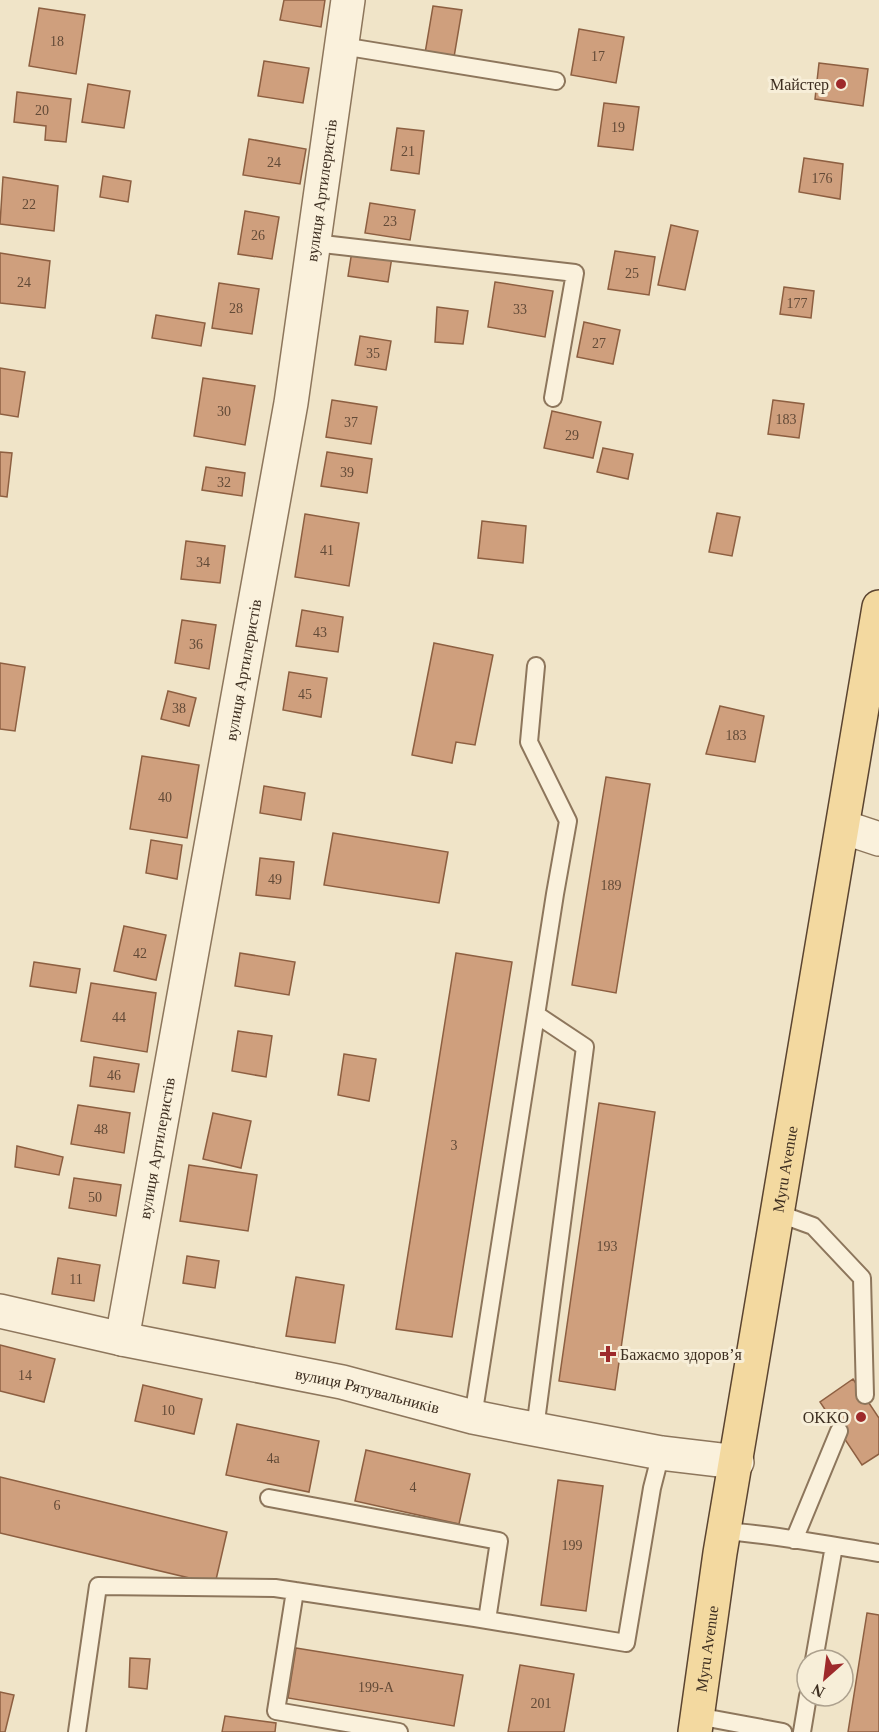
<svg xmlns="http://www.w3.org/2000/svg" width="879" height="1732" font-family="'Times New Roman',serif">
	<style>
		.building { fill: #cf9f7d; stroke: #8d5f41; stroke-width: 1.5 }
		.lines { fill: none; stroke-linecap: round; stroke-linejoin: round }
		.lane-casing { stroke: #8d765c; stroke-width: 20 }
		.street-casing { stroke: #8d765c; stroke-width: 36 }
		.primary-casing { stroke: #5b4430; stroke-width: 36 }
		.lane { stroke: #faf1dc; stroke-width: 16 }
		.street { stroke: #faf1dc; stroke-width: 33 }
		.primary { stroke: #f3d9a0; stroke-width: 33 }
		.poi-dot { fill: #9e2a2b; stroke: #f7eed8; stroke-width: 2 }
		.labels { text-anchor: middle; stroke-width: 6; stroke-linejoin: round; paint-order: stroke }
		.number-label { font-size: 14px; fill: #624a37 }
		.poi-label { font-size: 16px; fill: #3d2e20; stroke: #f7eed8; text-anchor: end }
		.street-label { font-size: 16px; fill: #3d2e20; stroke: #f7eed8 }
	</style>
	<rect width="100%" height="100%" fill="#f0e4c8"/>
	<path class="building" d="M284 0H325L321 27 280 20Z
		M433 6 462 10 453 63 424 59Z
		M39 8 85 15 76 74 29 66Z
		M579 29 624 37 616 83 571 75Z
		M264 61 309 68 303 103 258 96Z
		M819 63 868 69 863 106 815 99Z
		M88 84 130 91 124 128 82 122Z
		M17 92 71 99 66 142 45 140 46 126 14 122Z
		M604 103 639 107 633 150 598 146Z
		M397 128 424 131 419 174 391 170Z
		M249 139 306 149 300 184 243 175Z
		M804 158 843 164 840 199 799 192Z
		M103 176 131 181 128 202 100 197Z
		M3 177 58 186 54 231 0 224Z
		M370 203 415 210 410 240 365 233Z
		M245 211 279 217 272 259 238 254Z
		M671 225 698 231 685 290 658 285Z
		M352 251 392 257 388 282 348 276Z
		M615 251 655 257 649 295 608 289Z
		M0 253 50 261 45 308 0 303Z
		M495 282 553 291 545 337 488 327Z
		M219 283 259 289 252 334 212 328Z
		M784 287 814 291 811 318 780 314Z
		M437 307 468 311 463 344 435 342Z
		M156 315 205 323 201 346 152 338Z
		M584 322 620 330 613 364 577 357Z
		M360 336 391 341 386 370 355 365Z
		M0 368 25 372 18 417 0 414Z
		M203 378 255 386 245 445 194 436Z
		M332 400 377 407 371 444 326 437Z
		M773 400 804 404 799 438 768 434Z
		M552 411 601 422 593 458 544 448Z
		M603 448 633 454 628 479 597 472Z
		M0 452 12 453 7 497 0 496Z
		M327 452 372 459 367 493 321 486Z
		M206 467 245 473 242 496 202 490Z
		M717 513 740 517 732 556 709 552Z
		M305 514 359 523 349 586 295 577Z
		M482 521 526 526 523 563 478 558Z
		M186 541 225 546 220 583 181 579Z
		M302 610 343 617 338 652 296 646Z
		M182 620 216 625 209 669 175 663Z
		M434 643 493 655 475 745 456 742 452 763 412 755Z
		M0 663 25 667 15 731 0 729Z
		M289 672 327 678 321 717 283 710Z
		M168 691 196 698 189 726 161 719Z
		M720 706 764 716 755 762 706 754Z
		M142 756 199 765 187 838 130 829Z
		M606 777 650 784 616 993 572 985Z
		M264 786 305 793 301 820 260 813Z
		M333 833 448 852 439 903 324 885Z
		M151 840 182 845 177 879 146 873Z
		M260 858 294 862 290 899 256 895Z
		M124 926 166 935 156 980 114 971Z
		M240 953 295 962 289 995 235 986Z
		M456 953 512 962 452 1337 396 1329Z
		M34 962 80 969 76 993 30 986Z
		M91 983 156 993 147 1052 81 1041Z
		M238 1031 272 1036 266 1077 232 1071Z
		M344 1054 376 1059 369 1101 338 1095Z
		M94 1057 139 1064 134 1092 90 1086Z
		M599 1103 655 1112 615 1390 559 1381Z
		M78 1105 130 1113 124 1153 71 1144Z
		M213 1113 251 1121 241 1168 203 1159Z
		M17 1146 63 1157 59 1175 15 1167Z
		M189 1165 257 1175 248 1231 180 1221Z
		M74 1178 121 1185 116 1216 69 1208Z
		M187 1256 219 1261 215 1288 183 1283Z
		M58 1258 100 1265 94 1301 52 1294Z
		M296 1277 344 1285 335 1343 286 1336Z
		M0 1345 55 1359 44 1402 0 1391Z
		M853 1379 879 1418V1454L862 1465 820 1402Z
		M143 1385 202 1399 194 1434 135 1421Z
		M237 1424 319 1441 309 1492 226 1475Z
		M366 1450 470 1474 459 1524 355 1501Z
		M0 1477 227 1532 215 1584 0 1533Z
		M558 1480 603 1486 586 1611 541 1605Z
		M867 1613 879 1615V1732H848Z
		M296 1648 463 1675 454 1726 288 1698Z
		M130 1658 150 1659 147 1689 129 1687Z
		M520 1665 574 1674 564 1732H508Z
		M0 1692 14 1695 5 1732H0Z
		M225 1716 276 1723 275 1732H222Z"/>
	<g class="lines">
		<g class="lane-casing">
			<path id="lane" d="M342 46 556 81
				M314 243 575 273 553 398
				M777 1213 813 1226 862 1278 865 1395
				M473 1417 555 894 568 821 529 742 536 666
				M535 1429 585 1047 537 1015
				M269 1498 499 1541 487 1620
				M725 1531C777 1535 828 1545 879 1553
				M794 1540 839 1431
				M295 1591 276 1711 399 1732
				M814 1660 834 1546
				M697 1716 783 1732
				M77 1732 98 1586 275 1588 475 1618 626 1643 652 1488 661 1453
				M802 1732 808 1696"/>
		</g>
		<g class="street-casing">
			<g id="street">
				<path d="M843 827 879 839"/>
				<path id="s1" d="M0 1311 122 1339 342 1382 473 1417 518 1426 661 1453 737 1462"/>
				<path id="s2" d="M122 1339 291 403 348 0"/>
			</g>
		</g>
		<g class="primary-casing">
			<g id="primary">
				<path id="s3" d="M695 1732 720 1553 879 607"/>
			</g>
		</g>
		<use href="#lane" class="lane"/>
		<use href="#street" class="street"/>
		<use href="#primary" class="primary"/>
	</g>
	<g class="poi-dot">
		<circle cx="841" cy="84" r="6"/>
		<path d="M605 1345h6v6h6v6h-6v6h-6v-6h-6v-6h6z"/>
		<circle cx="861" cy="1417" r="6"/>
	</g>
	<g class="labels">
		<g class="number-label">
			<text x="57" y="46">18</text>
			<text x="598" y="61">17</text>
			<text x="42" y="115">20</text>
			<text x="618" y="132">19</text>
			<text x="408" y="156">21</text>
			<text x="274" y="167">24</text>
			<text x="822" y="183">176</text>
			<text x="29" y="209">22</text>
			<text x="390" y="226">23</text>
			<text x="258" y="240">26</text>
			<text x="632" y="278">25</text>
			<text x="24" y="287">24</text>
			<text x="797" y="308">177</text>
			<text x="236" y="313">28</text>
			<text x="520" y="314">33</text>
			<text x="599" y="348">27</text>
			<text x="373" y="358">35</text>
			<text x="224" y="416">30</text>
			<text x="786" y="424">183</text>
			<text x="351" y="427">37</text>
			<text x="572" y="440">29</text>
			<text x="347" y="477">39</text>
			<text x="224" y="487">32</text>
			<text x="327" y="555">41</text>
			<text x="203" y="567">34</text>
			<text x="320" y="637">43</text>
			<text x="196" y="649">36</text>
			<text x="305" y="699">45</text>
			<text x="179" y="713">38</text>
			<text x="736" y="740">183</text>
			<text x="165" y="802">40</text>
			<text x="275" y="884">49</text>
			<text x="611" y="890">189</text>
			<text x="140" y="958">42</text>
			<text x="119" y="1022">44</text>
			<text x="114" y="1080">46</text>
			<text x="101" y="1134">48</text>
			<text x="454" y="1150">3</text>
			<text x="95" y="1202">50</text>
			<text x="607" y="1251">193</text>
			<text x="76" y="1284">11</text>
			<text x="25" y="1380">14</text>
			<text x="168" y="1415">10</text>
			<text x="273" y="1463">4а</text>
			<text x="413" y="1492">4</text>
			<text x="57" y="1510">6</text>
			<text x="572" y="1550">199</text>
			<text x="376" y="1692">199-А</text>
			<text x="541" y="1708">201</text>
		</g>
		<g class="poi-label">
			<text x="829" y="90">Майстер</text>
			<text x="620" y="1360" text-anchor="start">Бажаємо здоров’я</text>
			<text x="849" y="1423">OKKO</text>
		</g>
		<g class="street-label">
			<text dy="6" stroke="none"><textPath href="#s2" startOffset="1166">вулиця Артилеристів</textPath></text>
			<text dy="6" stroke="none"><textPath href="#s2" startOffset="680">вулиця Артилеристів</textPath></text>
			<text dy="6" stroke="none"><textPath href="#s2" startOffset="194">вулиця Артилеристів</textPath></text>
			<text dy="6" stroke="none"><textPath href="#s3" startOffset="570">Myru Avenue</textPath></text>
			<text dy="6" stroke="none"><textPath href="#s1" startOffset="376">вулиця Рятувальників</textPath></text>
			<text dy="6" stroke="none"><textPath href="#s3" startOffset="84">Myru Avenue</textPath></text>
		</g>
	</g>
	<g transform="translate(825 1678) rotate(208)"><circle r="28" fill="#f7eed8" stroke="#ada18e" stroke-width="1.5"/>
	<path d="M0-4.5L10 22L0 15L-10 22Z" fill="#9e2a2b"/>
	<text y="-9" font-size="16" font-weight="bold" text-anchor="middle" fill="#3d2e20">N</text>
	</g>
</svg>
